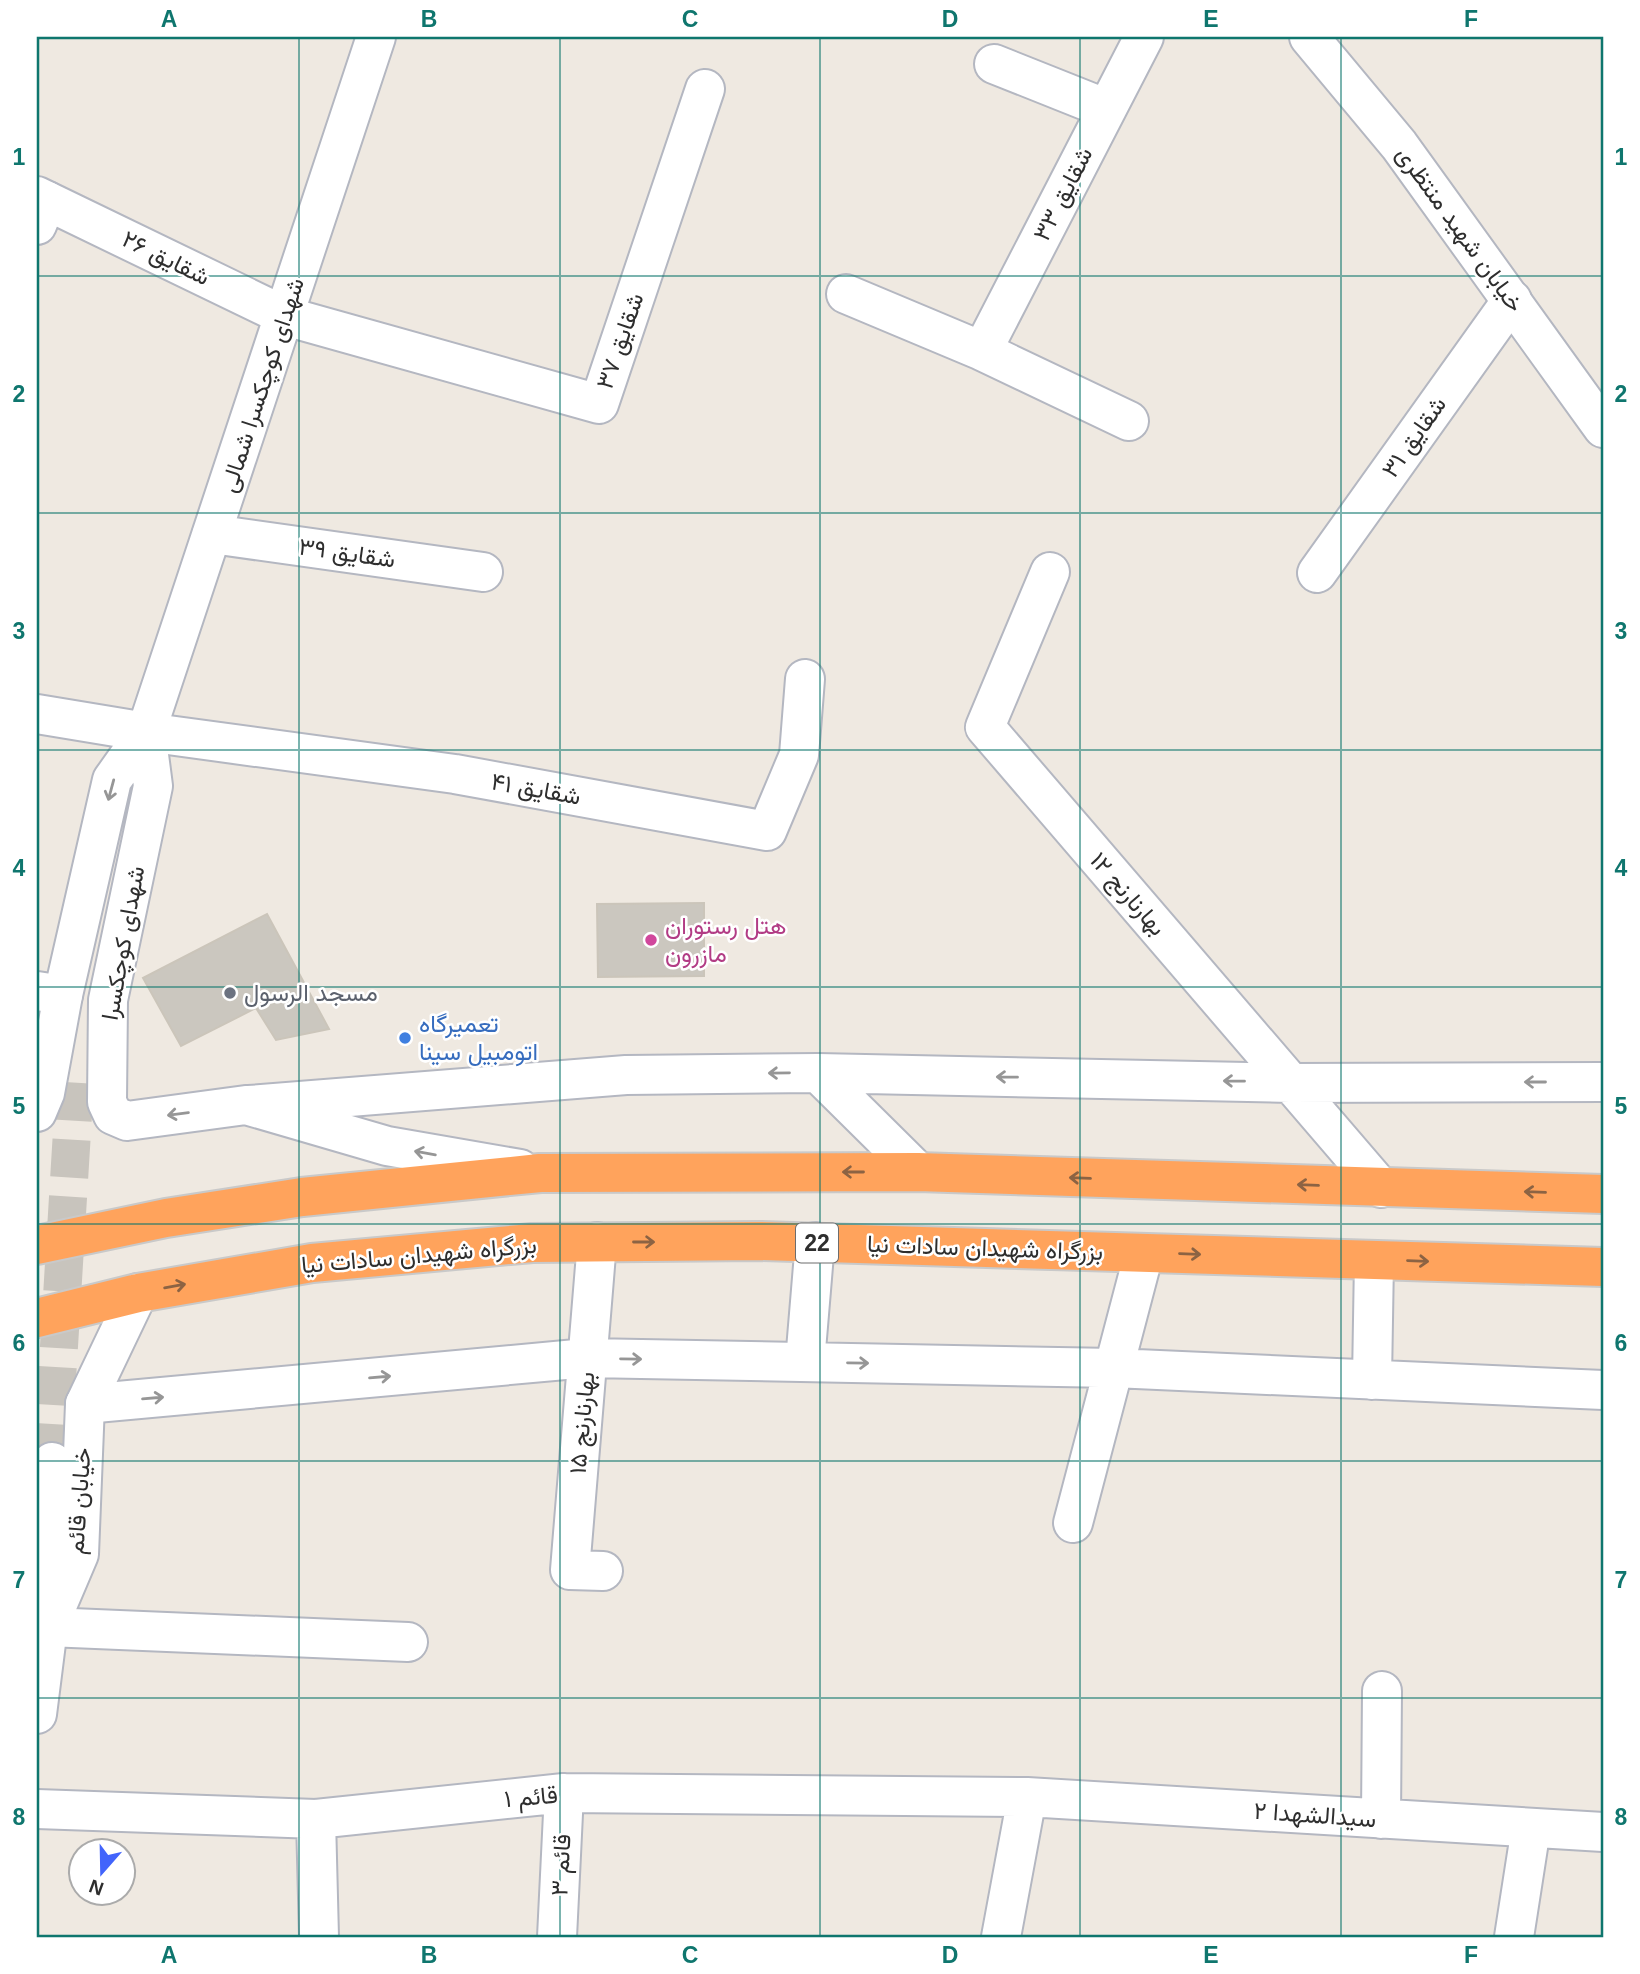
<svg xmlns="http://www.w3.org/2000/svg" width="1640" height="1974" font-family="Helvetica,Vazirmatn,sans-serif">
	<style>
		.building { fill: #cbc7bf; stroke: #cbc5ba; stroke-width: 2 }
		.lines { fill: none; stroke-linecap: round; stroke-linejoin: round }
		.secondary-tunnel { stroke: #c8c4bd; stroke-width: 38; stroke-dasharray: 38 19; stroke-linecap: butt }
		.street-casing { stroke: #b4b7c1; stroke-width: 42 }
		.secondary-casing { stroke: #b4b7c1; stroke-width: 42 }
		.highway-casing { stroke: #c9c9c9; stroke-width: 42 }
		.street { stroke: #fff; stroke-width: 38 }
		.secondary { stroke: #fff; stroke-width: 38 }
		.highway { stroke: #ffa35c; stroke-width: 38 }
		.oneway { stroke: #969696 }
		.oneway2 { stroke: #8c6343 }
		.grid { fill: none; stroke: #0f766e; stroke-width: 2; stroke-opacity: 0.55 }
		.hotel-dot { fill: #d1479c; stroke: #fff; stroke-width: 2.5 }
		.worship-dot { fill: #6b7280; stroke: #fff; stroke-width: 2.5 }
		.shop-dot { fill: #3f7fe0; stroke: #fff; stroke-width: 2.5 }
		.labels { text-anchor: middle; stroke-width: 5; stroke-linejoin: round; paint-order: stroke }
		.shield { fill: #fff; stroke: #6d6d6d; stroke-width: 2 }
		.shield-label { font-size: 23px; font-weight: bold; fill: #2e2e2e }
		.street-label { font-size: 24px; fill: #2e2e2e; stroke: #fff }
		.hotel-label { font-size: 24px; fill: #b23c85; stroke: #fff; text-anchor: start }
		.worship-label { font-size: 24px; fill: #5b616d; stroke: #fff; text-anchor: start }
		.shop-label { font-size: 24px; fill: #366cbe; stroke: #fff; text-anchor: start }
		.neatline { fill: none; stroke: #0f766e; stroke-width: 2.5 }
		.grid-label { font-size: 23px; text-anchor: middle; font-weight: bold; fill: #0f766e }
	</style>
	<rect width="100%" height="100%" fill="#efe9e1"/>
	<path class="building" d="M704 903V976L598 977 597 904Z
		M267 914 329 1029 276 1040 256 1008 181 1046 143 978Z"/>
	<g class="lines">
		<path class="secondary-tunnel" d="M52 1462 76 1065"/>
		<g class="street-casing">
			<path id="street" d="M994 64 1107 109
				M37 225 47 201
				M846 294 982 351 1129 421
				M285 316 599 404 705 89
				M982 351 1144 37
				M212 534 483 572
				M1050 572 985 727 1381 1188
				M1317 573 1512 300
				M37 714 146 732 455 774 767 831 799 755 805 679
				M37 991 63 995
				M818 1073 918 1172
				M249 1105 626 1075 818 1073 1290 1083 1603 1082
				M597 1242 570 1570 603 1571
				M805 1362 815 1242
				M1372 1380 1374 1260
				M85 1404 587 1358 1114 1368 1603 1390
				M1073 1523 1144 1253
				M48 1627 408 1642
				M37 1809 316 1819 564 1793 1027 1797 1603 1832
				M316 1819 319 1937
				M1381 1819 1382 1691
				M557 1937 564 1793
				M1001 1937 1027 1797
				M1514 1937 1531 1828"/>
		</g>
		<g class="secondary-casing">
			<path id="secondary" d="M1309 37 1399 145 1603 428
				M37 196 285 316
				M146 732 153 786 108 1000 107 1102 113 1115 127 1121 246 1105 387 1146 520 1169
				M37 1112 45 1093 63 995 112 780 146 732 376 37
				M49 1607 52 1462
				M37 1714 48 1627 79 1554 85 1404 138 1293"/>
		</g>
		<g class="highway-casing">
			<path id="highway" d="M37 1245 166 1218 302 1197 540 1173 918 1172 1603 1194
				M37 1318 138 1293 312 1263 532 1243 760 1241 1603 1267"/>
		</g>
		<use href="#street" class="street"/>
		<use href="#secondary" class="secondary"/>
		<use href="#highway" class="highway"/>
	</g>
	<defs><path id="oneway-shaft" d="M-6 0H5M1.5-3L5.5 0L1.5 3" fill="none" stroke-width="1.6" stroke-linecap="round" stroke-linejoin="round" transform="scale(1.75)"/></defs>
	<g class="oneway">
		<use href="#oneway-shaft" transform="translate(111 790) rotate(105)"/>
		<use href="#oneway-shaft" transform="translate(779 1073) rotate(179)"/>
		<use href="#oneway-shaft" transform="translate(1007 1077) rotate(-179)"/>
		<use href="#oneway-shaft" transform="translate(1234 1081) rotate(-179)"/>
		<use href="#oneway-shaft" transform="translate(1535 1082) rotate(180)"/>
		<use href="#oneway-shaft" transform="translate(178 1114) rotate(173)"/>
		<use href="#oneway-shaft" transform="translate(425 1153) rotate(-170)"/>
		<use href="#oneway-shaft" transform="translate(631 1359) rotate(1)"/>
		<use href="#oneway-shaft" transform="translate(858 1363) rotate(1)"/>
		<use href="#oneway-shaft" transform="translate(380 1377) rotate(-5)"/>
		<use href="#oneway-shaft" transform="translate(153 1398) rotate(-5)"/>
	</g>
	<g class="oneway2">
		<use href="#oneway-shaft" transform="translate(853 1172) rotate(-180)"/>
		<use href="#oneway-shaft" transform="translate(1080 1178) rotate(-178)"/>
		<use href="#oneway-shaft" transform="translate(1308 1185) rotate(-178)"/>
		<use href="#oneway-shaft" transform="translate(1535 1192) rotate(-178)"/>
		<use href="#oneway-shaft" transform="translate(644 1242)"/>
		<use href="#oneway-shaft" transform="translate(1190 1254) rotate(2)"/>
		<use href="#oneway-shaft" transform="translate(1418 1261) rotate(2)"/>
		<use href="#oneway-shaft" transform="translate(175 1286) rotate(-10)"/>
	</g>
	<path class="grid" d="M299 37V1937M560 37V1937M820 37V1937M1080 37V1937M1341 37V1937M37 276H1603M37 513H1603M37 750H1603M37 987H1603M37 1224H1603M37 1461H1603M37 1698H1603"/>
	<circle class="hotel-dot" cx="651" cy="940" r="7"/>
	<circle class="worship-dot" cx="230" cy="993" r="7"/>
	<circle class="shop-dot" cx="405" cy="1038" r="7"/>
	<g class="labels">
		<rect class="shield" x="796" y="1223.5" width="42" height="39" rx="5"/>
		<g class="shield-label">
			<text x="817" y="1251">22</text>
		</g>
		<g class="street-label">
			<text transform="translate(1063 194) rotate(-63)" y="8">شقایق ۳۳</text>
			<text transform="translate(1460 229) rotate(54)" y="8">خیابان شهید منتظری</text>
			<text transform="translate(166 258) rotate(26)" y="8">شقایق ۲۶</text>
			<text transform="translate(620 341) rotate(-71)" y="8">شقایق ۳۷</text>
			<text transform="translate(262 385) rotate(-72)" y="8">شهدای کوچکسرا شمالی</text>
			<text transform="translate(1414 437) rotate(-55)" y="8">شقایق ۳۱</text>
			<text transform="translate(347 553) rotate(8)" y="8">شقایق ۳۹</text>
			<text transform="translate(536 789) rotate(10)" y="8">شقایق ۴۱</text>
			<text transform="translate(1128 894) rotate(49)" y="8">بهارنارنج ۱۲</text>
			<text transform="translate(123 943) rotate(-80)" y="8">شهدای کوچکسرا</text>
			<text transform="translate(985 1248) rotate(2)" y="8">بزرگراه شهیدان سادات نیا</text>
			<text transform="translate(419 1255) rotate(-5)" y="8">بزرگراه شهیدان سادات نیا</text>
			<text transform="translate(582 1423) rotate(-85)" y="8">بهارنارنج ۱۵</text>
			<text transform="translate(79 1501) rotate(-86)" y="8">خیابان قائم</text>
			<text transform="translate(531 1797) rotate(-5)" y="8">قائم ۱</text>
			<text transform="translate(1315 1815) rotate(4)" y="8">سیدالشهدا ۲</text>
			<text transform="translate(561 1865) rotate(-87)" y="8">قائم ۳</text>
		</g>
		<g class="hotel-label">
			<text x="665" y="934">هتل رستوران<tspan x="665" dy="28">مازرون</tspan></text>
		</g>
		<g class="worship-label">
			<text x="244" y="1001">مسجد الرسول</text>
		</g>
		<g class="shop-label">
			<text x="419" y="1032">تعمیرگاه<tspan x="419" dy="28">اتومبیل سینا</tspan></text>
		</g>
	</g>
	<rect width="1640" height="1974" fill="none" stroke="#ffffff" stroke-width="77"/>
	<g transform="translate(102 1872) rotate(200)"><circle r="33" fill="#ffffff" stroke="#ababab" stroke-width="2"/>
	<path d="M0-5L12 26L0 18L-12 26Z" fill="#4264fb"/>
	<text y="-10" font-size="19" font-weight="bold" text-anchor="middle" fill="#2e2e2e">N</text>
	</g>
	<rect x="38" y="38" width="1564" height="1898" class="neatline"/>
	<g class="grid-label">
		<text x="169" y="27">A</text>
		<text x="429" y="27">B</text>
		<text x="690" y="27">C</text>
		<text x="950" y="27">D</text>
		<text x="1211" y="27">E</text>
		<text x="1471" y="27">F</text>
		<text x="19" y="165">1</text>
		<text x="1621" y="165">1</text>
		<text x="19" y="402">2</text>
		<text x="1621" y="402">2</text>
		<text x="19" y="639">3</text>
		<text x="1621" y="639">3</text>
		<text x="19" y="876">4</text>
		<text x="1621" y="876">4</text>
		<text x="19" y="1114">5</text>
		<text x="1621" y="1114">5</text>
		<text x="19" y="1351">6</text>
		<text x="1621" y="1351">6</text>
		<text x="19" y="1588">7</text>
		<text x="1621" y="1588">7</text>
		<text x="19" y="1825">8</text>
		<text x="1621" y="1825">8</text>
		<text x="169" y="1963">A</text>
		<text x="429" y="1963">B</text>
		<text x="690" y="1963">C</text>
		<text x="950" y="1963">D</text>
		<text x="1211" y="1963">E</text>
		<text x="1471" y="1963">F</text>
	</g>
</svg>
